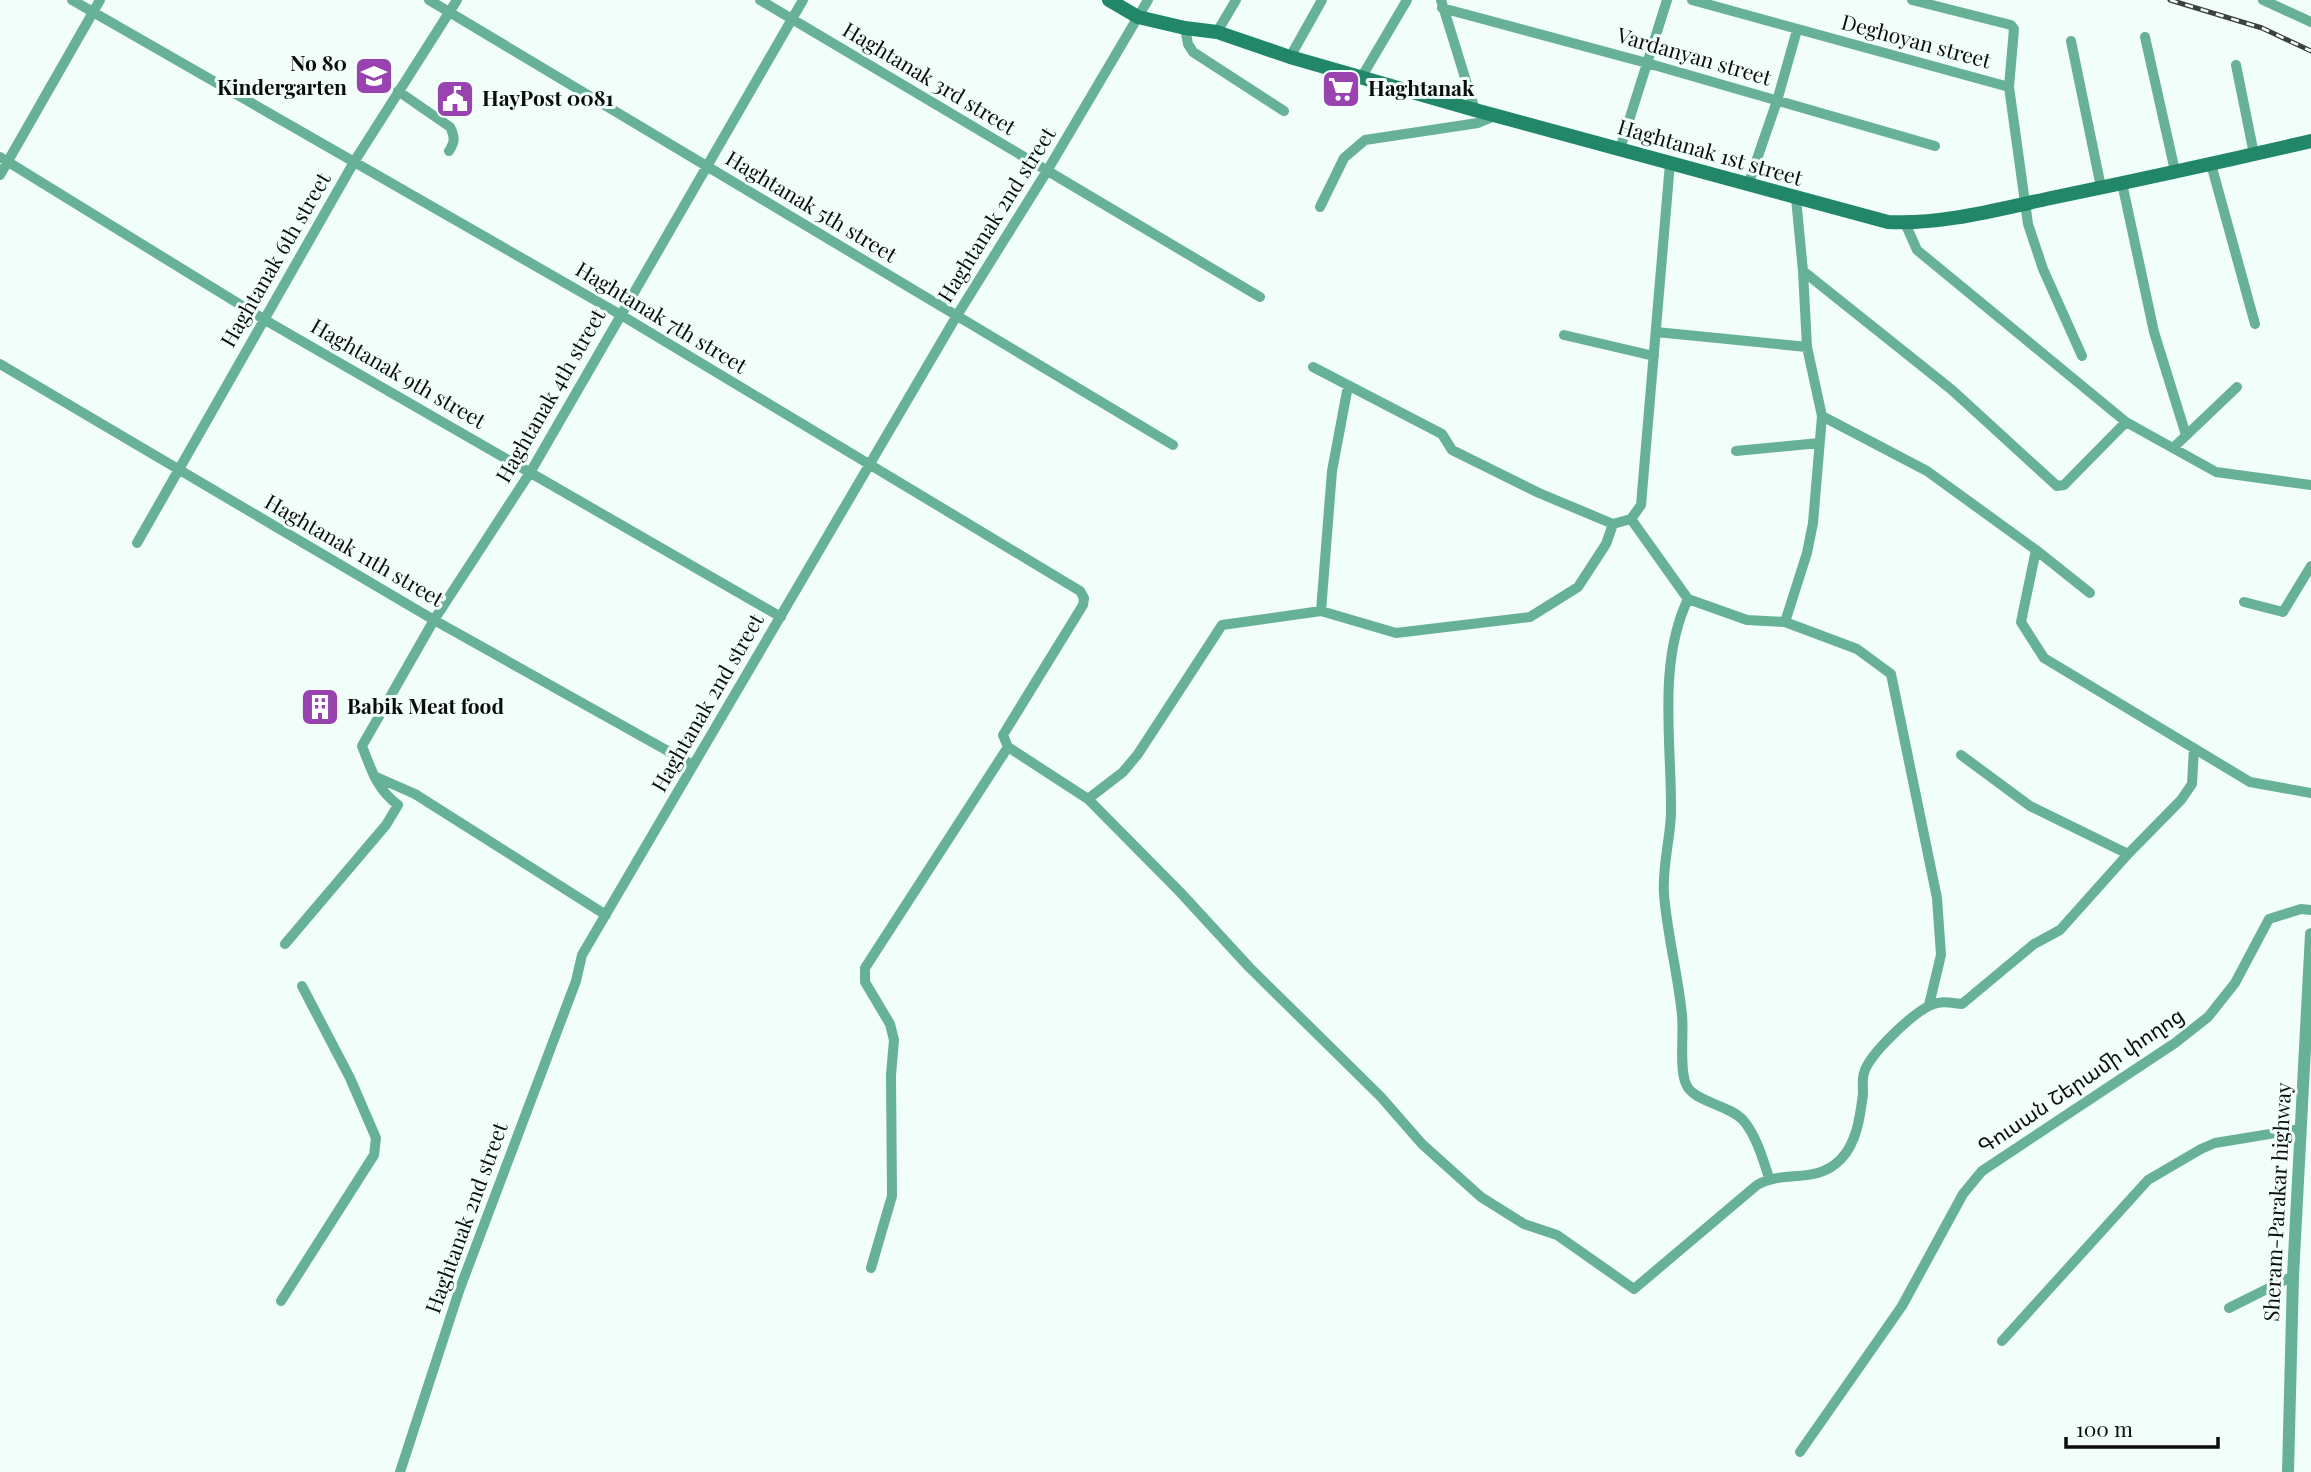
<svg xmlns="http://www.w3.org/2000/svg" width="2311" height="1472" font-family="'Playfair Display','Noto Sans Armenian',serif">
	<style>
		.lines { fill: none; stroke-linecap: round; stroke-linejoin: round }
		.minor { stroke: #67b196; stroke-width: 10 }
		.tertiary { stroke: #67b196; stroke-width: 12 }
		.secondary { stroke: #228769; stroke-width: 14 }
		.rail-casing { stroke: #3b413e; stroke-width: 5 }
		.rail { stroke: #f1fef9; stroke-width: 2.5; stroke-dasharray: 8; stroke-linecap: butt }
		.labels { text-anchor: middle; stroke-width: 6; stroke-linejoin: round; paint-order: stroke }
		.street-label { font-size: 21px; fill: #090d0b; stroke: #f1fef9 }
		.poi-label { font-size: 21px; font-weight: bold; fill: #090d0b; stroke: #f1fef9; text-anchor: start }
	</style>
	<rect width="100%" height="100%" fill="#f1fef9"/>
	<g class="lines">
		<path class="minor" d="M72 0 621 315 1080 591 1084 598 1083 605 1003 735 1008 747 1088 799 1180 892 1249 967 1381 1097 1422 1144 1481 1197 1524 1224 1557 1235 1634 1289 1757 1185C1785 1169 1816 1185 1841 1159 1857 1142 1860 1117 1863 1094 1863 1087 1862 1079 1864 1073 1869 1054 1913 1013 1931 1005 1941 1000 1951 1003 1962 1004L2034 944 2060 930 2128 854 2181 800 2192 784 2194 748
			M429 0 1173 445
			M760 0 1260 297
			M1441 0 1475 110
			M1692 0 2009 87
			M1912 0 2011 25 2014 29 2009 87 2028 224 2043 269 2082 356
			M2263 0 2311 22
			M1442 8 1647 63 1935 146
			M1185 28 1188 44 1193 52 1284 111
			M1217 32 1236 0
			M2145 37 2175 171
			M2071 41 2101 187
			M1290 57 1322 0
			M2236 65 2254 154
			M1361 78 1407 0
			M398 91 450 127C455 137 455 142 449 151
			M1620 149 1667 0
			M0 157 265 320 781 617
			M2211 164 2255 324
			M0 175 100 0
			M2122 183 2154 332 2186 435
			M1748 185 1777 101 1797 30
			M1320 207 1344 158 1365 140 1478 123 1495 116
			M1905 223 1917 250 2126 422 2216 472 2311 485
			M1803 271 1952 390 2057 486 2064 485 2126 422
			M1656 332 1807 347
			M1564 335 1654 356
			M0 364 434 620 693 765
			M1313 367 1442 434 1452 450 1539 493 1613 524 1631 519 1641 505 1670 163
			M1822 416 1927 471 2036 550 2021 622 2044 658 2250 782 2311 793
			M2173 448 2237 387
			M1736 451 1819 443
			M1631 519 1688 599 1747 620 1785 622 1857 649 1891 674 1937 898 1941 955 1929 1005
			M137 543 354 162 457 0
			M2036 550 2090 593
			M1688 599C1657 664 1672 744 1671 814 1670 840 1662 868 1664 894 1667 934 1678 974 1682 1015 1684 1033 1679 1069 1686 1084 1693 1102 1728 1104 1743 1120 1756 1135 1763 1159 1769 1178
			M2244 602 2283 612 2311 566
			M1321 611 1332 471 1348 386
			M1785 622 1807 553 1813 523 1822 416 1807 347 1803 271 1796 198
			M1961 755 2030 806 2128 854
			M374 776 415 794 606 915
			M1088 799 1123 772 1138 754 1222 625 1321 611 1396 633 1530 617 1578 587 1606 544 1613 524
			M285 944 386 825 398 805C376 788 372 771 362 746L434 620 531 471 803 0
			M871 1268 892 1196 891 1075 894 1040 890 1024 865 982V968L1008 747
			M281 1301 374 1155 376 1138 350 1078 302 986
			M2229 1308 2293 1276
			M2002 1341 2148 1180 2201 1149 2215 1143 2300 1129
			M1800 1452 1902 1306 1963 1194 1982 1171 2175 1043 2208 1017 2235 983 2269 919 2301 909 2311 910
			M400 1472 459 1291 576 981 582 955 956 317 1047 171 1148 0"/>
		<path class="tertiary" d="M2288 1472 2293 1276 2311 934"/>
		<path class="secondary" d="M1109 0 1138 17 1185 28 1217 32 1290 57 1475 110 1888 222C1942 225 1999 209 2051 198 2138 180 2225 161 2311 141"/>
		<g class="rail-casing">
			<path id="rail" d="M2170 0 2262 28 2311 51"/>
		</g>
		<use href="#rail" class="rail"/>
	</g>
	<defs>
		<g id="school-square" transform="scale(2.0125)"><rect x="-9" y="-9" width="18" height="18" rx="4" fill="#9943b0" stroke="#f1fef9"/><path d="M0-5L7-2L0 1L-7-2ZM-4 1L0 2.5L4 1V4Q0 6-4 4Z" fill="#fff"/></g>
		<g id="supermarket-square" transform="scale(2.0125)"><rect x="-9" y="-9" width="18" height="18" rx="4" fill="#9943b0" stroke="#f1fef9"/><path d="M-6-5.5h2.5l.6 2H6L4.5 2H-2.5L-4.4-4H-6ZM-1.5 3.2a1.3 1.3 0 1 0 .1 0ZM3 3.2a1.3 1.3 0 1 0 .1 0Z" fill="#fff"/></g>
		<g id="civic-square" transform="scale(2.0125)"><rect x="-9" y="-9" width="18" height="18" rx="4" fill="#9943b0" stroke="#f1fef9"/><path d="M-.6-6.5H3V-4.5H.6V-3L4-1V1h2V6H-6V1h2V-1L-.6-3ZM-1.2 2.5V6h2.4V2.5Z" fill="#fff"/></g>
		<g id="building-square" transform="scale(2.0125)"><rect x="-9" y="-9" width="18" height="18" rx="4" fill="#9943b0" stroke="#f1fef9"/><path d="M-4-6H4V6H1V3H-1V6H-4ZM-2.5-4.3h1.7v1.8h-1.7ZM.8-4.3h1.7v1.8H.8ZM-2.5-1h1.7V.8h-1.7ZM.8-1h1.7V.8H.8Z" fill="#fff"/></g>
	</defs>
	<g fill-rule="evenodd">
		<use href="#school-square" x="374" y="76"/>
		<use href="#supermarket-square" x="1341" y="89"/>
		<use href="#civic-square" x="455" y="99"/>
		<use href="#building-square" x="320" y="707"/>
	</g>
	<g class="labels">
		<g class="street-label">
			<text transform="translate(1916 42) rotate(15)" y="7">Deghoyan street</text>
			<text transform="translate(1694 57) rotate(16)" y="7">Vardanyan street</text>
			<text transform="translate(929 79) rotate(31)" y="7">Haghtanak 3rd street</text>
			<text transform="translate(1710 153) rotate(16)" y="7">Haghtanak 1st street</text>
			<text transform="translate(811 207) rotate(31)" y="7">Haghtanak 5th street</text>
			<text transform="translate(997 215) rotate(-58)" y="7">Haghtanak 2nd street</text>
			<text transform="translate(276 260) rotate(-60)" y="7">Haghtanak 6th street</text>
			<text transform="translate(661 318) rotate(31)" y="7">Haghtanak 7th street</text>
			<text transform="translate(398 374) rotate(30)" y="7">Haghtanak 9th street</text>
			<text transform="translate(551 396) rotate(-60)" y="7">Haghtanak 4th street</text>
			<text transform="translate(354 551) rotate(30)" y="7">Haghtanak 11th street</text>
			<text transform="translate(708 703) rotate(-60)" y="7">Haghtanak 2nd street</text>
			<text transform="translate(2081 1081) rotate(-34)" y="7">Գուսան Շերամի փողոց</text>
			<text transform="translate(2278 1202) rotate(-87)" y="7">Sheram-Parakar highway</text>
			<text transform="translate(467 1218) rotate(-70)" y="7">Haghtanak 2nd street</text>
		</g>
		<g class="poi-label">
			<text x="347" y="71" text-anchor="end">No 80<tspan x="347" dy="24">Kindergarten</tspan></text>
			<text x="1368" y="96">Haghtanak</text>
			<text x="482" y="106">HayPost 0081</text>
			<text x="347" y="714">Babik Meat food</text>
		</g>
	</g>
	<path d="M2066 1437v10h152v-10" fill="none" stroke="#090d0b" stroke-width="3.5"/>
	<text x="2076" y="1437" font-size="21" fill="#090d0b" stroke="#f1fef9" stroke-width="5" paint-order="stroke">100 m</text>
</svg>
